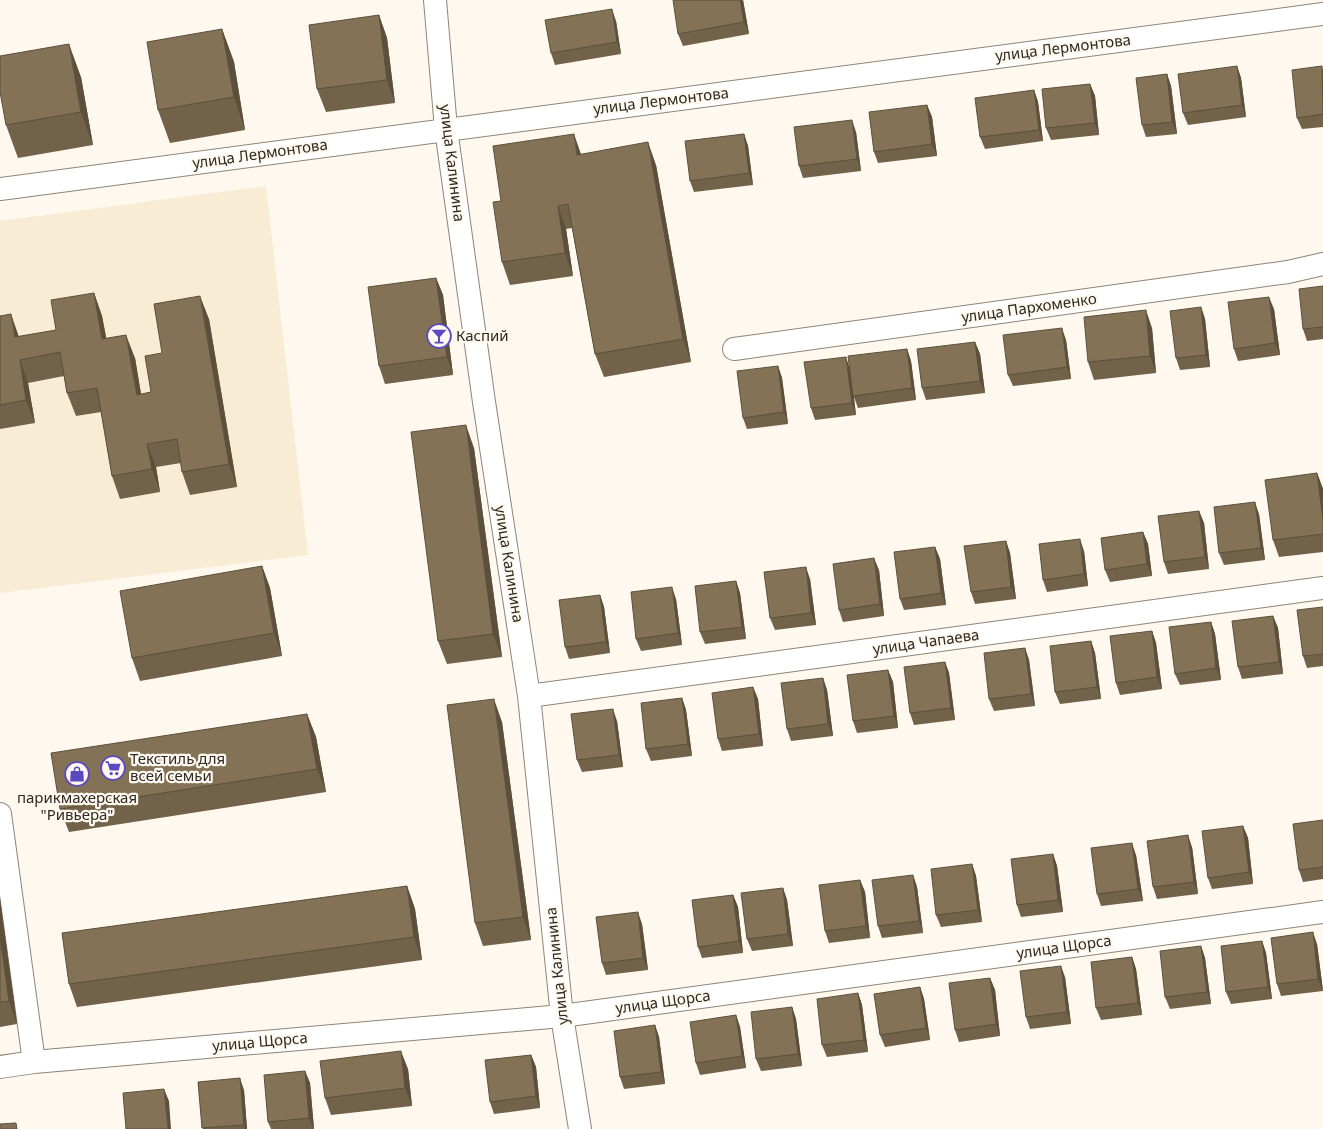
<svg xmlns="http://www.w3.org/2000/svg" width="1323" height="1129" font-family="'Noto Sans',sans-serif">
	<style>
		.built { fill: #f9ecd5 }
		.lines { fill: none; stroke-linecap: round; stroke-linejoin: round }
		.minor-casing { stroke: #8e8577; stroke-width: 24 }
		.minor { stroke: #fff; stroke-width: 22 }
		.wall { fill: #716249 }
		.shaded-wall { fill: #5c503c }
		.building { fill: #837255; stroke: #5c503c }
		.labels { text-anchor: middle; stroke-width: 4.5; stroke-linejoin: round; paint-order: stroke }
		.street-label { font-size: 15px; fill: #2d2923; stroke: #fef8ef }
		.poi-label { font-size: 15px; fill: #2d2923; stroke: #fef8ef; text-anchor: start }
	</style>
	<rect width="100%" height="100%" fill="#fef8ef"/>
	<path class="built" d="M266 186 308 555 0 593V221Z"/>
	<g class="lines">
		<g class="minor-casing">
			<path id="minor" d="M435 0 446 129 484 402 529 696 562 1016 580 1129
				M0 189 1323 14
				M734 349 1288 272 1323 264
				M529 696 1323 588
				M0 814 34 1062
				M0 1067 34 1062 562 1016 1323 912"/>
		</g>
		<use href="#minor" class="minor"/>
	</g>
	<path class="wall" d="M743 0 749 34 683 46 678 34Z
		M379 15 387 38 395 103 326 112 317 89Z
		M616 21 621 54 555 65 551 53Z
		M222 29 234 62 245 130 170 143 158 110Z
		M1237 66 1241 78 1246 117 1188 125 1183 113Z
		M1323 68V127L1302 129 1297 118Z
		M1167 74 1171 86 1177 134 1146 137 1142 125Z
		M81 77 93 145 18 158 6 125Z
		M1090 84 1095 96 1099 135 1051 140 1046 128Z
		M1034 90 1038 102 1043 141 985 149 980 137Z
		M927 105 932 117 937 156 878 163 874 152Z
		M856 132 861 171 803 178 799 166Z
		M744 134 748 146 753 185 694 192 690 181Z
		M581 155 656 165 691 362 604 377 595 354 572 228 566 229 573 276 510 285 502 262 501 201Z
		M436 278 443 295 453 375 385 384 379 366Z
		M1323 286V339L1307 341 1303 329Z
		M94 293 102 316 106 338 135 358 141 394 151 392 162 353 209 319 237 487 190 495 182 472 181 463 156 467 160 492 120 499 112 476 101 412 76 416 67 393 64 376 28 383 35 423 0 429V316L19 337 56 330Z
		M1201 307 1205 319 1210 367 1180 370 1176 358Z
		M1274 309 1280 355 1238 361 1234 349Z
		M1152 328 1156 373 1094 380 1088 362Z
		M1066 340 1071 379 1013 386 1008 375Z
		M975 342 980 354 985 393 926 400 922 388Z
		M907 349 911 361 916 400 858 408 854 397 856 415 815 420 811 408 850 368Z
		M778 366 782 378 788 424 747 429 743 418Z
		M474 448 502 657 447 664 438 641Z
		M1317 473 1323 489V552L1279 557 1273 540Z
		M1199 511 1204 523 1209 569 1168 574 1164 562Z
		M1259 514 1265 560 1224 565 1219 553Z
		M1143 532 1148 544 1152 576 1110 582 1105 570Z
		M1006 541 1010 553 1016 599 975 604 971 592Z
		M935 547 940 559 946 605 904 610 900 599Z
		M1084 551 1088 586 1047 592 1043 580Z
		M262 566 270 588 282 656 140 681 132 658Z
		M879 570 884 616 843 622 839 610Z
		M810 579 816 625 775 630 770 618Z
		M736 581 740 593 746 639 705 644 700 632Z
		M600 595 604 607 610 653 569 659 565 647Z
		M676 599 682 645 641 651 636 639Z
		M1323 607V666L1307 668 1303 656Z
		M1273 616 1278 628 1283 674 1242 679 1238 667Z
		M1211 622 1215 634 1221 680 1180 685 1175 674Z
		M1152 631 1156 643 1162 689 1120 695 1116 683Z
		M1091 641 1095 653 1101 699 1060 704 1055 692Z
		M1025 648 1029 660 1035 706 994 711 989 699Z
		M945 662 949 673 955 720 914 725 910 713Z
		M888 670 893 682 898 728 857 733 853 721Z
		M823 678 827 690 833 736 791 741 787 729Z
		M753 687 758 699 763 746 722 751 718 739Z
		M682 698 686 710 692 756 651 761 646 749Z
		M307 714 316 737 326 792 69 832 60 809Z
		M617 721 623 767 582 772 577 760Z
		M502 722 531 940 483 946 475 923Z
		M1323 820V879L1303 882 1299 870Z
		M1243 826 1248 838 1253 884 1212 889 1208 878Z
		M1192 847 1198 894 1157 899 1153 887Z
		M1053 854 1057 866 1063 912 1021 917 1017 905Z
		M1136 855 1143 901 1101 906 1097 894Z
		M972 864 976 876 982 922 941 927 936 915Z
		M913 875 917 887 923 933 882 938 878 926Z
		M860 880 865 892 870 938 829 943 825 931Z
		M407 886 415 909 422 960 77 1007 69 984Z
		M783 888 787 900 793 946 752 951 747 939Z
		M733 895 738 907 743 953 702 958 698 947Z
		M0 899 17 1024 0 1027Z
		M642 924 648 970 606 975 602 963Z
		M1262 941 1266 953 1272 999 1231 1004 1226 992Z
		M1317 944 1323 991 1281 996 1277 984Z
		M1201 946 1205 958 1211 1004 1170 1009 1165 997Z
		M1132 957 1136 969 1142 1015 1101 1020 1096 1008Z
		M1065 977 1071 1024 1030 1029 1026 1017Z
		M990 978 995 990 1000 1036 959 1042 955 1030Z
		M920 987 924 999 930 1040 885 1047 880 1035Z
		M858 993 862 1005 868 1052 827 1057 822 1045Z
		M792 1007 796 1019 802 1066 761 1071 756 1059Z
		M736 1015 740 1027 746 1068 700 1075 696 1063Z
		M655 1025 659 1037 665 1084 624 1089 620 1077Z
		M531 1055 536 1067 540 1108 494 1114 490 1102Z
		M408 1069 412 1106 331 1115 325 1098Z
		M305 1071 310 1083 314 1129H271L268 1122Z
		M198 1082 244 1090 247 1129H203Z"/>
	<path class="shaded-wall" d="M740 0H743L749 34 744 22Z
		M612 9 616 21 621 54 617 42Z
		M379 15 387 38 395 103 387 80Z
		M222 29 234 62 245 130 234 97Z
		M69 44 81 77 93 145 81 112Z
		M1237 66 1241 78 1246 117 1242 105Z
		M1167 74 1171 86 1177 134 1172 122Z
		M1090 84 1095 96 1099 135 1095 123Z
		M1034 90 1038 102 1043 141 1039 130Z
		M927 105 932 117 937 156 932 144Z
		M852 120 856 132 861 171 857 159Z
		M574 134 582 157 577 155Z
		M744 134 748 146 753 185 749 173Z
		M648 142 656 165 691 362 683 339Z
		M558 206 566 229 573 276 565 253Z
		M436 278 443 295 453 375 447 357Z
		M94 293 102 316 111 362 102 339Z
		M200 296 209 319 237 487 229 464Z
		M1269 297 1274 309 1280 355 1275 343Z
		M1201 307 1205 319 1210 367 1206 355Z
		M1146 310 1152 328 1156 373 1150 356Z
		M11 314 19 337 23 360 15 337Z
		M1062 328 1066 340 1071 379 1067 367Z
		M126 335 135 358 145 418 137 395Z
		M975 342 980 354 985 393 980 381Z
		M907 349 911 361 916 400 912 388Z
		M846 357 850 369 856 415 852 403Z
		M20 360 28 383 35 423 26 400Z
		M778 366 782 378 788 424 784 412Z
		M466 425 474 448 502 657 493 634Z
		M147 444 156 467 160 492 152 469Z
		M1317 473 1323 489V520Z
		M1255 502 1259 514 1265 560 1261 548Z
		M1199 511 1204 523 1209 569 1205 557Z
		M1143 532 1148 544 1152 576 1147 564Z
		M1080 539 1084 551 1088 586 1084 574Z
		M1006 541 1010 553 1016 599 1011 587Z
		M935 547 940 559 946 605 941 593Z
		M874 558 879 570 884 616 880 604Z
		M262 566 270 588 282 656 274 633Z
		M806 567 810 579 816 625 811 613Z
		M736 581 740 593 746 639 742 627Z
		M672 587 676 599 682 645 678 633Z
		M600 595 604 607 610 653 606 642Z
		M1273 616 1278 628 1283 674 1279 662Z
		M1211 622 1215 634 1221 680 1216 668Z
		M1152 631 1156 643 1162 689 1157 677Z
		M1091 641 1095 653 1101 699 1097 687Z
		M1025 648 1029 660 1035 706 1031 694Z
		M945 662 949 673 955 720 951 708Z
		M888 670 893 682 898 728 894 716Z
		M823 678 827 690 833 736 828 724Z
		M753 687 758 699 763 746 759 734Z
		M682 698 686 710 692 756 688 744Z
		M494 699 502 722 531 940 523 917Z
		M613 709 617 721 623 767 619 755Z
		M307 714 316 737 326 792 317 769Z
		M1243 826 1248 838 1253 884 1249 872Z
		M1188 835 1192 847 1198 894 1194 882Z
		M1132 843 1136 855 1143 901 1138 889Z
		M1053 854 1057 866 1063 912 1058 900Z
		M972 864 976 876 982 922 978 910Z
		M913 875 917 887 923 933 919 921Z
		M860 880 865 892 870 938 866 926Z
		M407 886 415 909 422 960 414 937Z
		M783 888 787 900 793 946 788 934Z
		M733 895 738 907 743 953 739 941Z
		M0 899 17 1024 9 1001 0 936Z
		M638 912 642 924 648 970 643 958Z
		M1313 932 1317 944 1323 991 1318 979Z
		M1262 941 1266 953 1272 999 1268 987Z
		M1201 946 1205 958 1211 1004 1207 992Z
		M1132 957 1136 969 1142 1015 1138 1003Z
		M1061 966 1065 977 1071 1024 1067 1012Z
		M990 978 995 990 1000 1036 996 1024Z
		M920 987 924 999 930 1040 926 1028Z
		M858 993 862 1005 868 1052 864 1040Z
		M792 1007 796 1019 802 1066 798 1054Z
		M736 1015 740 1027 746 1068 742 1056Z
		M655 1025 659 1037 665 1084 661 1072Z
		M401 1051 408 1069 412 1106 405 1088Z
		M531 1055 536 1067 540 1108 536 1096Z
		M305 1071 310 1083 314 1129 309 1118Z
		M240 1078 244 1090 247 1129H245L244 1125Z
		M164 1089 169 1101 171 1129H168Z"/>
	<path class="building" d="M673 0H740L744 22 678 34Z
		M612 9 617 42 551 53 545 20Z
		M379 15 387 80 317 89 309 25Z
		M222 29 234 97 158 110 147 42Z
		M69 44 81 112 6 125 0 92V56Z
		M1237 66 1242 105 1183 113 1178 74Z
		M1322 66 1323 114 1297 118 1292 70Z
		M1167 74 1172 122 1142 125 1136 78Z
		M1090 84 1095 123 1046 128 1042 89Z
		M1034 90 1039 130 980 137 975 98Z
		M927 105 932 144 874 152 869 112Z
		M852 120 857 159 799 166 794 127Z
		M574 134 577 155 648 142 683 339 595 354 568 204 558 206 565 253 502 262 493 202 501 201 493 146Z
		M744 134 749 173 690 181 685 141Z
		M436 278 447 357 379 366 368 287Z
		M1323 286V327L1303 329 1299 289Z
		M94 293 102 339 126 335 137 395 151 392 145 356 162 353 154 304 200 296 229 464 182 472 177 439 147 444 152 469 112 476 97 388 67 393 60 352 20 360 26 400 0 405V316L11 314 15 337 56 330 51 300Z
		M1269 297 1275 343 1234 349 1228 302Z
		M1201 307 1206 355 1176 358 1170 311Z
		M1146 310 1150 356 1088 362 1084 317Z
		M1062 328 1067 367 1008 375 1003 335Z
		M975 342 980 381 922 388 917 349Z
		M907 349 912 388 853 396 848 356Z
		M846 357 852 403 811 408 804 362Z
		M778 366 784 412 743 418 737 371Z
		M466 425 493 634 438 641 411 432Z
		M1317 473 1323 520V534L1273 540 1265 480Z
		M1255 502 1261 548 1219 553 1214 507Z
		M1199 511 1205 557 1164 562 1158 516Z
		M1143 532 1147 564 1105 570 1101 538Z
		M1080 539 1084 574 1043 580 1039 544Z
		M1006 541 1011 587 971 592 964 546Z
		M935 547 941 593 900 599 894 552Z
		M874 558 880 604 839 610 833 564Z
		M262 566 274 633 132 658 120 591Z
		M806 567 811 613 770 618 764 572Z
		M736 581 742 627 700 632 695 586Z
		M672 587 678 633 636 639 631 592Z
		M600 595 606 642 565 647 559 600Z
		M1323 607V654L1303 656 1297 610Z
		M1273 616 1279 662 1238 667 1232 621Z
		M1211 622 1216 668 1175 674 1169 627Z
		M1152 631 1157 677 1116 683 1110 636Z
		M1091 641 1097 687 1055 692 1050 646Z
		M1025 648 1031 694 989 699 984 653Z
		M945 662 951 708 910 713 904 667Z
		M888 670 894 716 853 721 847 675Z
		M823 678 828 724 787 729 781 683Z
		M753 687 759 734 718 739 712 693Z
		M682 698 688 744 646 749 641 703Z
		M494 699 523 917 475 923 447 705Z
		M613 709 619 755 577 760 571 714Z
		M307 714 317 769 60 809 51 753Z
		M1323 820V867L1299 870 1293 824Z
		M1243 826 1249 872 1208 878 1202 831Z
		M1188 835 1194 882 1153 887 1147 841Z
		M1132 843 1138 889 1097 894 1091 848Z
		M1053 854 1058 900 1017 905 1011 859Z
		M972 864 978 910 936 915 931 869Z
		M913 875 919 921 878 926 872 880Z
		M860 880 866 926 825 931 819 885Z
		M407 886 414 937 69 984 62 933Z
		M783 888 788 934 747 939 741 893Z
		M733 895 739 941 698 947 692 900Z
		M638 912 643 958 602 963 596 917Z
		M1313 932 1318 979 1277 984 1271 938Z
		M0 936 9 1001 0 1002Z
		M1262 941 1268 987 1226 992 1221 946Z
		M1201 946 1207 992 1165 997 1160 951Z
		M1132 957 1138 1003 1096 1008 1091 962Z
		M1061 966 1067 1012 1026 1017 1020 971Z
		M990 978 996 1024 955 1030 949 983Z
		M920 987 926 1028 880 1035 874 994Z
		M858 993 864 1040 822 1045 817 999Z
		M792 1007 798 1054 756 1059 751 1012Z
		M736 1015 742 1056 696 1063 690 1022Z
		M655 1025 661 1072 620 1077 614 1031Z
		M401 1051 405 1088 325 1098 320 1061Z
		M531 1055 536 1096 490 1102 485 1060Z
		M305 1071 309 1118 268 1122 264 1075Z
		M240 1078 244 1125 202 1128 198 1082Z
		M164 1089 168 1129H126L123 1093Z
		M16 1123 17 1129H0V1124Z"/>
	<defs>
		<g id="bar-ring" transform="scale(1.25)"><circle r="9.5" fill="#fef8ef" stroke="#5a49c2" stroke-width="1.5"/><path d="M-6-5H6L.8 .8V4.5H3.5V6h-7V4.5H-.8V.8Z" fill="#5a49c2"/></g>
		<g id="supermarket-ring" transform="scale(1.25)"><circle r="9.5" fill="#fef8ef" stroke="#5a49c2" stroke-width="1.5"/><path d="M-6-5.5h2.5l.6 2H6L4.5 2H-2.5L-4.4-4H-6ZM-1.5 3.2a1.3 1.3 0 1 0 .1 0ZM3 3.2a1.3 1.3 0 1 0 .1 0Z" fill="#5a49c2"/></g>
		<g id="shop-ring" transform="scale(1.25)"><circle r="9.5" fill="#fef8ef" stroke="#5a49c2" stroke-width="1.5"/><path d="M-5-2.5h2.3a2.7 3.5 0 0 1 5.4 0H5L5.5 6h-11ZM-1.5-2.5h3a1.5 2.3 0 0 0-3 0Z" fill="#5a49c2"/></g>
	</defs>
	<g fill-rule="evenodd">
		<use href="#bar-ring" x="439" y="336"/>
		<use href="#supermarket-ring" x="113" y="768"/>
		<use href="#shop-ring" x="77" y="774"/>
	</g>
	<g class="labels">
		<g class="street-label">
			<text transform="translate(1063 48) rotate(-7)" y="5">улица Лермонтова</text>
			<text transform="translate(661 101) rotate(-7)" y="5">улица Лермонтова</text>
			<text transform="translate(260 154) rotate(-8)" y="5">улица Лермонтова</text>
			<text transform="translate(452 163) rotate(83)" y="5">улица Калинина</text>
			<text transform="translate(1029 308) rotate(-8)" y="5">улица Пархоменко</text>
			<text transform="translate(509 564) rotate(81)" y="5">улица Калинина</text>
			<text transform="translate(926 642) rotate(-8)" y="5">улица Чапаева</text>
			<text transform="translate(1064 947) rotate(-8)" y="5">улица Щорса</text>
			<text transform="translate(557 966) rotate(-96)" y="5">улица Калинина</text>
			<text transform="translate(663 1002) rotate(-8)" y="5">улица Щорса</text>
			<text transform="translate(260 1042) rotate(-5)" y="5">улица Щорса</text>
		</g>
		<g class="poi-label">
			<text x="456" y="341">Каспий</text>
			<text x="130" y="764">Текстиль для<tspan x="130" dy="17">всей семьи</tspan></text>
			<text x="77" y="803" text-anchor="middle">парикмахерская<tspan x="77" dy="17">"Ривьера"</tspan></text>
		</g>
	</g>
</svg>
